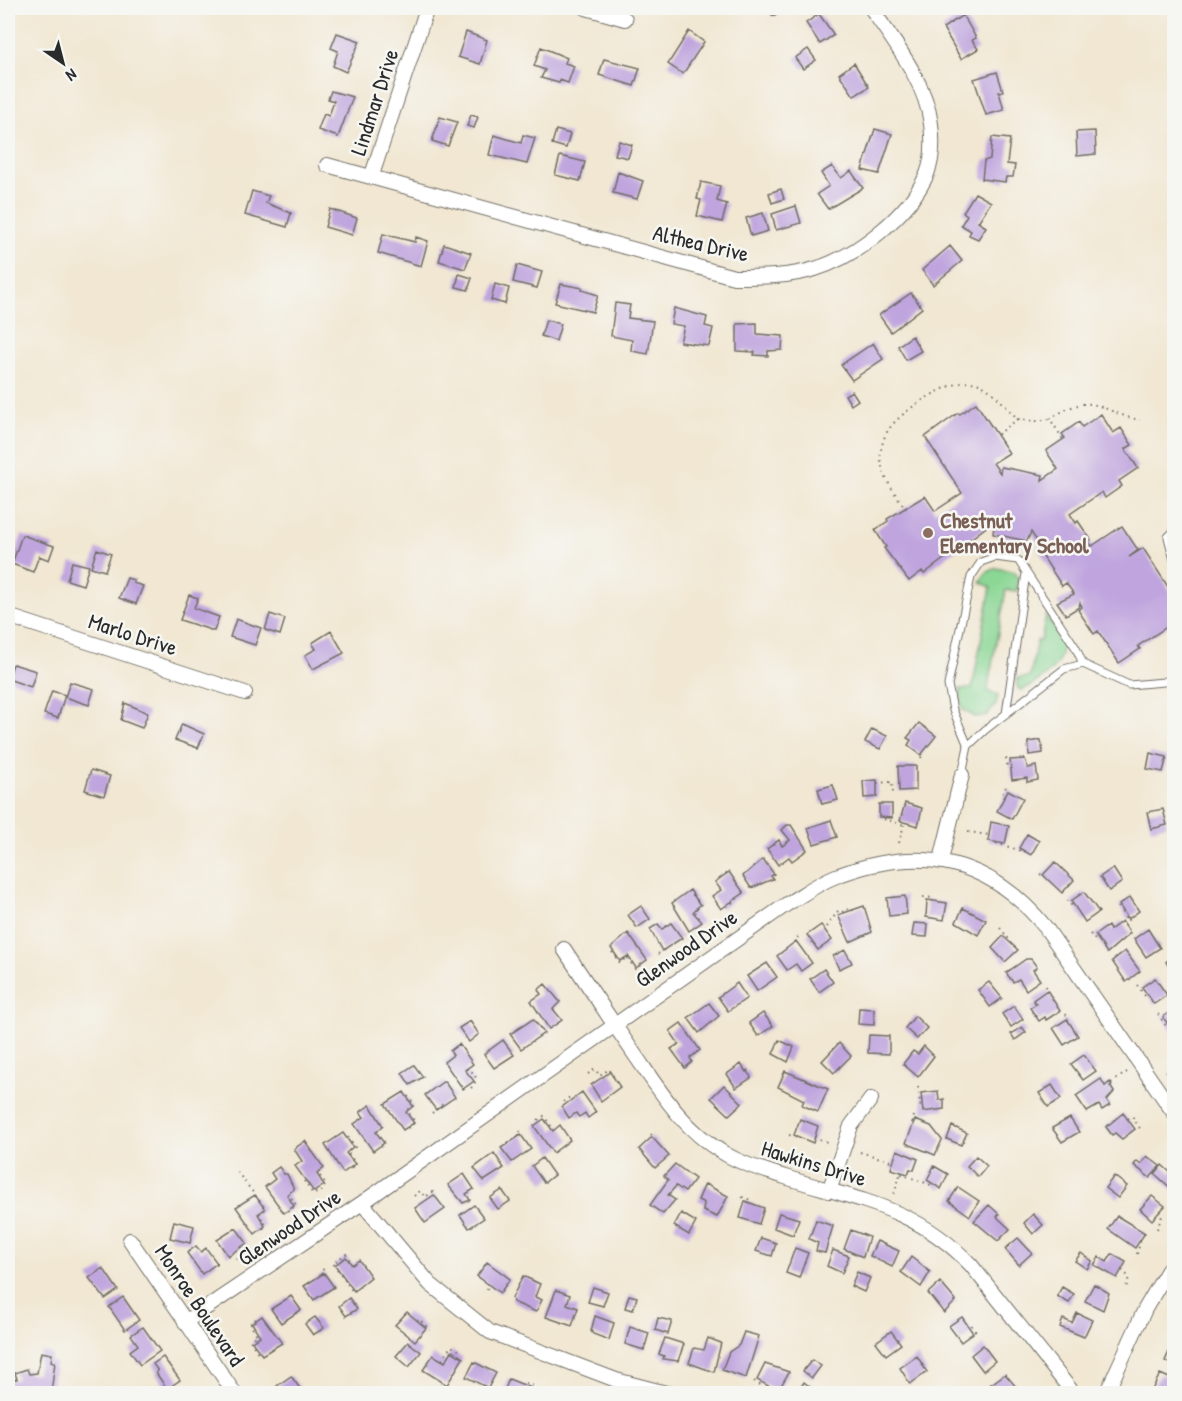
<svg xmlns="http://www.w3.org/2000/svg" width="1182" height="1401" font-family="'Patrick Hand',sans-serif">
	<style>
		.green { fill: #8bd794; stroke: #5b8160; stroke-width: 1.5 }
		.building { fill: #bfa4de }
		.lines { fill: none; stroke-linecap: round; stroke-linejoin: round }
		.service-casing { stroke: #706d65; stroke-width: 9 }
		.minor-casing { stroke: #706d65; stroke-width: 16 }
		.path { stroke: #706d65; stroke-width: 2; stroke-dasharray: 1.5 4.5; stroke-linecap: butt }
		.service { stroke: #fff; stroke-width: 7 }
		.minor { stroke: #fff; stroke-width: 14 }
		.education-dot { fill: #8d6e63; stroke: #f6f6f2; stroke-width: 2 }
		.labels { text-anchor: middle; stroke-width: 5; stroke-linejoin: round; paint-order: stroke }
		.street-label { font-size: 22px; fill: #2b2b2b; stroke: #f6f6f2 }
		.education-label { font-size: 22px; font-weight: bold; fill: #785e54; stroke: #f6f6f2; text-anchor: start }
	</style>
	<rect width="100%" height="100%" fill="#f6f6f2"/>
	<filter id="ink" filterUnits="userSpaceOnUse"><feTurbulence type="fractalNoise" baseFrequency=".0167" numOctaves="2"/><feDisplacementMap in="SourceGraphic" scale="12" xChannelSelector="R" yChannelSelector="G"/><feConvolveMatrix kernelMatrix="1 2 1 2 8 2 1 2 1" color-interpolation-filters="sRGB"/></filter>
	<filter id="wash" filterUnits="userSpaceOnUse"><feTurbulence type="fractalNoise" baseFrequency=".008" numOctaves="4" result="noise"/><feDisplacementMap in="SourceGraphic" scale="24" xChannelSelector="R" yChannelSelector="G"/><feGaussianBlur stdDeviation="1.35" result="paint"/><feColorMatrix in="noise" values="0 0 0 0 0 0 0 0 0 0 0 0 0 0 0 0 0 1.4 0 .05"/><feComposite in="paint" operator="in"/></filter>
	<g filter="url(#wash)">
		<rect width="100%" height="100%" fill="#f1e7d2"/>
		<path class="green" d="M996 568 1015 572 1018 577 1017 591 1006 590 987 691 998 695 996 705 987 715 975 717 962 709 960 689H972L991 587 980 582 986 573Z
			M1046 615C1065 642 1070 658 1041 679 1034 683 1028 689 1020 690L1017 687V678L1030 677 1037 640H1041Z"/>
		<g id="blocks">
			<path class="building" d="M761 8H786L773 16 768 10 763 12Z
				M819 14 834 35 820 44 806 23Z
				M963 15 976 38 972 40 978 49 961 59 943 28Z
				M689 31 704 42 683 74 668 64Z
				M466 32 487 40 480 64 458 57Z
				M337 33 360 41 346 72 333 66 338 51 331 48Z
				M541 47 567 58 565 63 574 66 568 83 560 80 559 83 541 78 545 70 534 66Z
				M808 49 816 60 803 69 795 58Z
				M604 59 640 68 634 86 599 75Z
				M854 63 869 87 854 96 839 74Z
				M997 72 1003 91 999 92 1004 110 986 115 974 79Z
				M331 91 353 97 338 137 318 130 324 114 329 116 334 101 328 99Z
				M471 115 478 117 474 128 467 126Z
				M440 117 457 122 448 146 432 141Z
				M875 129 892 134 879 174 862 170Z
				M556 130 570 134 566 148 552 144Z
				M1095 131 1096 154 1077 156 1076 132Z
				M494 135 521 143 523 135 535 138 527 164 489 155Z
				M992 137 1010 139 1007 164 1015 165 1013 177H1006L1005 182 982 179 984 161 990 159Z
				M619 141 632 145 628 158 615 155Z
				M560 156 585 162 580 181 555 175Z
				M832 166 841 178 851 171 863 188 828 209 817 194 829 186 821 173Z
				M618 172 643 181 637 199 613 193Z
				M701 182 720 186 717 201 727 204 722 222 697 216 701 200 697 199Z
				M781 189 784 199 772 203 769 193Z
				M252 191 269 196 266 203 291 213 287 227 245 215Z
				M975 193 991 202 978 222 986 227 978 239 969 235 971 231 961 225 967 215 963 212Z
				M796 206 801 223 776 230 772 214Z
				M330 209 357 218 352 235 325 227Z
				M763 213 768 231 751 236 746 218Z
				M383 234 415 242 416 237 428 241 421 266 378 253Z
				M444 244 471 253 465 269 439 261Z
				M950 246 962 261 933 285 922 270Z
				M517 265 542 272 537 288 513 282Z
				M459 274 472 278 468 290 456 287Z
				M495 284 509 288 505 304 491 300Z
				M561 284 583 288 582 290 598 295 593 312 555 303Z
				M911 293 922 308 891 332 879 315Z
				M615 303 630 305 628 318 653 321 648 354 631 351 632 340 611 336Z
				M674 308 707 317 705 326 713 328 709 346 680 342 684 326 671 324Z
				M546 320 561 324 556 341 541 336Z
				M757 323V334L783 336 782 350 768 351V356L754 355 755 352 737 351V324Z
				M912 336 921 351 906 360 898 346Z
				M873 343 883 359 852 380 841 365Z
				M852 391 858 400 851 405 845 395Z
				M976 403 1009 453 993 463 1000 473 1001 467 1043 475 1042 480 1058 469 1046 451 1065 438 1062 434 1079 422 1082 427 1101 414 1113 433 1121 428 1132 445 1125 449 1138 468 1119 481 1122 486 1105 498 1102 492 1070 514 1076 523 1078 521 1091 540 1089 542 1092 546 1122 526 1138 550 1129 557 1143 548 1174 596V622L1138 646 1140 649 1119 663 1098 631 1094 634 1078 610 1082 607 1080 603 1079 607 1066 615 1057 602 1074 594 1066 583 1062 586 1037 548 1040 546 1031 532 1027 541 993 534 994 526 989 525 924 574 922 571 909 581 884 548 886 547 875 530 888 521 887 519 925 496 935 511 962 493 925 437 958 413 960 414Z
				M22 535 54 546 49 560 39 556 33 572 12 564Z
				M97 549 111 554 105 571 91 567Z
				M72 562 89 566 83 585 67 580Z
				M127 578 134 580 133 583 143 586 136 604 119 598Z
				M189 595 198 598 194 608 219 617 214 631 180 620Z
				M270 614 285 619 280 635 265 630Z
				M236 619 261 628 255 645 230 637Z
				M331 631 344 653 313 669 305 655 316 649 312 643Z
				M13 664 36 671 31 687 8 679Z
				M70 682 94 689 89 705 65 697Z
				M52 691 65 695 58 718 44 714Z
				M125 703 148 713 142 728 121 720Z
				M919 723 936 736 921 755 908 745 911 740 907 738Z
				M182 724 204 734 198 748 175 740Z
				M872 729 887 736 880 749 865 742Z
				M1041 740 1043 753 1029 755 1028 742Z
				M1150 753 1167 757 1163 772 1147 769Z
				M1025 759 1028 768 1036 766 1038 780 1027 782V778L1012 780 1010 760Z
				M898 766H916V790L899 791Z
				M91 770 110 776 104 796 85 790Z
				M877 780V797L864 798 863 781Z
				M833 785 838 800 822 804 818 789Z
				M1008 790 1023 798 1012 819 997 811Z
				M905 803 922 808 918 826 900 821Z
				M879 804H892V818L879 817Z
				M1163 809 1167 825 1151 829 1147 812Z
				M831 820 837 837 814 844 808 828Z
				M991 822 1009 826 1005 844 988 841Z
				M787 825H791L807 850 792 861 789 857 778 865 767 849 779 840 782 846 790 840 782 830Z
				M1027 834 1039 841 1031 855 1019 848Z
				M763 859 774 874 771 876 773 879 751 888 743 876Z
				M1055 862 1074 880 1062 893 1043 875Z
				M1113 868 1122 882 1109 891 1100 877Z
				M729 872 744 893 721 909 712 896 721 890 715 882Z
				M690 890 700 905 693 912 702 922 689 931 672 903Z
				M1084 892 1099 912 1085 922 1071 901Z
				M905 896 907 914 889 916 887 898Z
				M1130 897 1139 911 1128 919 1119 905Z
				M927 900 947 903 944 920 926 917Z
				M641 906 650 919 637 928 628 915Z
				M864 906 872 932 850 942 838 915Z
				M963 908 986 920 978 935 956 922Z
				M1122 921 1130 933 1107 953 1095 935 1108 926 1110 930Z
				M671 923 682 938 662 951 650 929 658 924 662 929Z
				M914 923 928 924 927 937 912 936Z
				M821 925 832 940 818 950 807 935Z
				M1148 929 1160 948 1146 957 1134 939Z
				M628 933 647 960 636 968 628 956 620 961 611 948Z
				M1003 936 1018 950 1005 962 992 948Z
				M796 941 812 963 801 971 796 964 787 970 777 956Z
				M845 950 852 963 839 969 833 956Z
				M1125 951 1140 971 1126 982 1112 961Z
				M1174 955V975L1166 962Z
				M1026 959H1031L1037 967 1033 970 1040 980 1026 990 1019 979 1013 982 1006 973Z
				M767 963 777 977 757 991 747 976Z
				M824 969 833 982 819 992 810 979Z
				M1155 978 1167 995 1154 1004 1142 987Z
				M989 982 1002 998 990 1007 978 990Z
				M737 983 747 998 728 1011 718 997Z
				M545 984 560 1002 553 1009 562 1020 549 1029 531 1001 541 994 538 990Z
				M1047 990 1060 1011 1046 1020 1045 1017 1039 1021 1030 1008 1036 1004 1033 1000Z
				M709 1003 719 1016 699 1033 688 1018Z
				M1014 1006 1023 1019 1011 1027 1002 1014Z
				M859 1008 874 1009V1025L858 1024Z
				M1174 1009V1033L1163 1017Z
				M763 1013 773 1026 758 1036 749 1023Z
				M915 1016 927 1028 917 1039 905 1028Z
				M533 1019 544 1033 521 1049 510 1034Z
				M1067 1019 1078 1036 1064 1045 1053 1028Z
				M470 1021 479 1034 469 1042 459 1028Z
				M681 1023 700 1050 690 1058 692 1062 685 1068 671 1049 679 1044 670 1031Z
				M1022 1027 1026 1032 1015 1040 1011 1034Z
				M869 1035 889 1036V1054L868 1053Z
				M503 1040 514 1055 494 1068 484 1054Z
				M779 1040 794 1047 788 1062 773 1054Z
				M839 1043 851 1056 834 1073 822 1061Z
				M459 1044 473 1064 465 1070 474 1081 463 1089 444 1062 453 1055 450 1051Z
				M924 1046 934 1056 918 1077 903 1064 913 1051 918 1054Z
				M1084 1055 1096 1071 1083 1080 1071 1064Z
				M741 1064 746 1072 748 1070 751 1078 736 1088 727 1074Z
				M414 1065 423 1077 410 1085 402 1073Z
				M785 1071 828 1089 818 1112 802 1105 804 1100 778 1087Z
				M610 1072 620 1087 601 1101 591 1085Z
				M1101 1079 1105 1086 1110 1082 1112 1085 1110 1086 1114 1092 1107 1100 1110 1105 1102 1110 1099 1105 1087 1112 1076 1096Z
				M444 1081 455 1097 436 1110 425 1095Z
				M724 1085 742 1103 729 1115 711 1098Z
				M1052 1085 1061 1099 1048 1107 1039 1093Z
				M938 1091 939 1100 944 1099V1109L923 1112 921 1093Z
				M404 1092 413 1106 406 1112 414 1123 403 1130 385 1104Z
				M582 1092 596 1112 588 1118 585 1113 579 1117 576 1113 569 1118 562 1107Z
				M370 1105 383 1126 376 1132 384 1143 373 1151 354 1124 364 1117 360 1112Z
				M1123 1113 1135 1129 1122 1139 1115 1133 1112 1135 1106 1127Z
				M1070 1118 1079 1132 1062 1142 1052 1128Z
				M544 1119 553 1131 560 1125 570 1140 553 1153 534 1126Z
				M800 1119 818 1126 813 1143 794 1135Z
				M915 1120 931 1126 942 1140 935 1155 906 1143Z
				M952 1126 967 1133 961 1145 947 1139Z
				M343 1133 353 1147 346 1153 355 1164 343 1173 325 1145Z
				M521 1135 531 1149 512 1162 501 1148Z
				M652 1137 669 1156 655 1168 639 1149Z
				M305 1141 324 1168 317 1174 324 1185 314 1192 295 1166 302 1161 294 1149Z
				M897 1150 918 1159 914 1170 910 1169 908 1174 891 1169Z
				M494 1153 504 1168 484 1181 474 1168Z
				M976 1156 987 1166 978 1177 967 1166Z
				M1147 1156 1160 1166 1150 1178 1134 1165 1137 1161 1141 1164Z
				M542 1158 554 1175 544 1183 532 1166Z
				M675 1164 695 1179 685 1192 676 1186 668 1195 675 1200 663 1214 650 1205 668 1180 664 1176Z
				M1162 1165 1171 1173 1174 1169V1191L1155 1174Z
				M934 1166 948 1174 941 1189 927 1180Z
				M279 1167 284 1174H287L294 1189 287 1195 294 1206 284 1213 265 1187 275 1179 271 1173Z
				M464 1174 474 1189 466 1194 470 1200 463 1203 448 1185Z
				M1114 1176 1127 1186 1118 1198 1105 1188Z
				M705 1184 728 1196 717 1217 703 1211 704 1203 698 1200Z
				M958 1187 979 1201 970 1216 949 1201Z
				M502 1190 510 1201 498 1209 490 1198Z
				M255 1195 265 1209 258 1214 265 1226 255 1234 236 1207Z
				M434 1195 445 1209 425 1223 415 1208Z
				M1152 1196 1165 1206 1152 1220 1140 1209Z
				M745 1201 764 1208 759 1224 740 1218Z
				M474 1205 484 1218 469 1228 460 1215Z
				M989 1205 999 1214 997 1217 1010 1229 998 1241 974 1221Z
				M681 1213 696 1222 689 1235 674 1226Z
				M779 1213 799 1219 793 1235 774 1228Z
				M1033 1214 1043 1225 1033 1234 1024 1223Z
				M1117 1216 1145 1233 1135 1248 1108 1229Z
				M816 1220 833 1226 825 1253 816 1251 818 1243 809 1239Z
				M174 1221 194 1226 190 1243 170 1238Z
				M236 1228 247 1243 228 1256 217 1240Z
				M851 1230 869 1237 863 1257 844 1249Z
				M761 1238 776 1243 772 1256 756 1251Z
				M1018 1238 1032 1253 1019 1265 1005 1249Z
				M877 1241 899 1251 892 1267 870 1256Z
				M196 1246 201 1252 206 1248 217 1263 202 1274 187 1253Z
				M795 1248 808 1253 799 1278 786 1273Z
				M833 1250 849 1256 842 1273 827 1266Z
				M1081 1253 1092 1261 1087 1269 1075 1261Z
				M1112 1254 1126 1262 1117 1278 1094 1265 1099 1257 1107 1262Z
				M346 1257 352 1265 359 1260 371 1277 354 1291 335 1265Z
				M911 1257 930 1272 921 1287 901 1272Z
				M487 1262 510 1279 500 1293 477 1276Z
				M103 1268 118 1290 105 1299 89 1278Z
				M857 1272 870 1278 864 1292 851 1286Z
				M324 1273 334 1287 314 1300 304 1286Z
				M523 1276 540 1284 535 1297 542 1300 536 1312 513 1302 512 1298Z
				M940 1282 956 1301 944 1313 928 1293Z
				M1094 1284 1109 1293 1103 1310 1085 1301Z
				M593 1287 608 1292 603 1306 588 1302Z
				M1062 1287 1074 1294 1069 1303 1057 1296Z
				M556 1290 570 1295 567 1304 578 1308 572 1326 546 1317Z
				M629 1295 637 1297 633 1310 625 1308Z
				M291 1296 301 1310 281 1323 271 1309Z
				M123 1297 139 1320 125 1330 109 1307Z
				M349 1298 357 1309 346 1316 339 1306Z
				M407 1312 426 1328 415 1341 395 1325Z
				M1077 1313 1092 1320 1084 1337 1060 1327 1063 1319 1072 1323Z
				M262 1316 282 1343 262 1355 252 1342 260 1336 252 1323Z
				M595 1316 614 1323 609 1340 593 1334 591 1331Z
				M315 1317 324 1328 313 1335 305 1324Z
				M962 1317 973 1333 961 1342 949 1326Z
				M658 1318 672 1321 668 1334 655 1330Z
				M143 1327 160 1351 140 1365 130 1351 138 1345 131 1335Z
				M630 1327 649 1333 644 1350 625 1344Z
				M891 1331 901 1344 886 1355 876 1342Z
				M744 1332 759 1336 746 1378 722 1370 729 1352 739 1345Z
				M665 1338 684 1344 678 1361 663 1359 664 1356 659 1354Z
				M708 1338 721 1343 714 1372 689 1363 694 1348 704 1350Z
				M408 1342 421 1352 409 1367 396 1356Z
				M983 1345 995 1361 983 1371 971 1355Z
				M1172 1345 1174 1346V1366L1165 1361Z
				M452 1351 463 1358 447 1385 423 1370 433 1355 445 1362Z
				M41 1352 52 1354 51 1362H55L51 1393 8 1394V1381L17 1379 15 1373 27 1369 29 1374 37 1373Z
				M917 1356 927 1372 910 1384 900 1368Z
				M163 1357 180 1380 167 1389 156 1373 158 1371 153 1364Z
				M812 1360 821 1366 812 1378 803 1371Z
				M474 1362 496 1373 488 1388 466 1377Z
				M765 1364 789 1372 778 1391 757 1380Z
				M1005 1374 1018 1389 1013 1394H991L986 1388Z
				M1160 1374 1174 1380 1167 1394 1152 1390Z
				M291 1376 299 1387 303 1394H282L277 1386Z
				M509 1379 531 1388 528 1394H503Z
				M804 1382 819 1394H796Z"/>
		</g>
	</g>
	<g filter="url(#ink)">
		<use href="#blocks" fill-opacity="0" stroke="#706d65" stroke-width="1.5"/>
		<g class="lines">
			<g class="service-casing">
				<path id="service" d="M1174 531 1168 537 1174 560
					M1006 714 1026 573
					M968 746 953 710 948 685 971 577 981 562 995 557 1018 560 1076 648 1083 664
					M962 775 968 746 985 730 1064 669 1083 664 1129 685 1164 682 1174 677"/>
			</g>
			<g class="minor-casing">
				<path id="minor" d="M586 8 625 19
					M327 165 734 277C762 277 788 277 815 269 857 256 909 215 927 174 933 159 933 140 931 124 926 82 894 42 871 8
					M372 175 427 8
					M8 616 245 693
					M941 860 962 775
					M564 949C587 984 611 1020 635 1055 660 1091 683 1129 722 1152 741 1164 763 1170 785 1177 857 1200 916 1207 971 1265L1074 1394
					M829 1191 851 1126 871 1099
					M362 1203 430 1284 490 1332 616 1380 670 1394
					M130 1240 235 1394
					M185 1322 362 1203 787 904C804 894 821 881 839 875 922 844 990 859 1046 928L1174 1113
					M1106 1394 1145 1309 1174 1260"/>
			</g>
			<path class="path" d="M1018 419 1037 421 1050 419 1063 439
				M1050 419C1095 389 1096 411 1140 420
				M906 509C894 492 878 473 881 450 882 444 885 434 889 429 902 410 954 376 976 383 993 388 1005 407 1018 419L997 435
				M921 758 923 753
				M1006 758 1007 766 1010 765
				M877 783 892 782 893 793
				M1004 797 1001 796 1006 787
				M884 819 904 825
				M968 832 989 835
				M899 843 904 825
				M996 843 1025 852
				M1040 874 1046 877
				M689 890 701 905 694 910 701 921
				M923 897 933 898 932 901
				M1067 900 1071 905 1072 903
				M727 907 738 898
				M1118 907 1128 922
				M842 912 851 908 853 911
				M1125 926 1129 918
				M827 927 840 908
				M1000 928 1008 938 1007 940
				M1090 934 1096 941 1098 940
				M794 943 798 937
				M612 952 620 963 627 957 635 969 641 964
				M658 954 665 949
				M1137 985 1146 997 1148 996
				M1046 986 1048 992
				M1066 1014 1069 1023
				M1158 1014 1166 1026 1168 1024
				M466 1069C477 1072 479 1081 470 1089
				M1166 1072 1174 1066
				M588 1074 595 1069 600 1076 609 1069 619 1086
				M1111 1083 1127 1072
				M918 1087 921 1110
				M563 1102 570 1097 572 1099
				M432 1113 443 1104
				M914 1116 912 1122 914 1123
				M1128 1119 1132 1116 1141 1130
				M538 1120 544 1116 554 1130
				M408 1128 415 1122 407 1110 414 1105 408 1096
				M377 1131 385 1143 379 1148
				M651 1134 658 1144
				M789 1135 798 1137
				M519 1136 517 1134 523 1130
				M348 1137 355 1147 347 1152 356 1164 350 1170
				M814 1137 830 1143
				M860 1152 894 1162
				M237 1172 266 1209 259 1214 266 1225 261 1232
				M901 1174 931 1185
				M304 1181 313 1194 321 1192 326 1184 317 1172
				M1172 1191 1174 1194
				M288 1193 296 1205 290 1210
				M894 1194 901 1172
				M414 1196 420 1191 425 1197 433 1192 435 1196
				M742 1197 751 1200 749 1203
				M1157 1229 1162 1216 1159 1212
				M1137 1254 1141 1239
				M236 1260 243 1254 239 1248
				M353 1265 346 1254 333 1263 353 1292 360 1287
				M1122 1270 1129 1277 1126 1288
				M322 1274 320 1272 325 1268
				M486 1282V1287L491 1292
				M256 1319 250 1324 257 1335 250 1340 258 1353
				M417 1321 419 1319 430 1330
				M967 1325 970 1323 978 1335
				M442 1360 451 1346 459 1350
				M754 1381 765 1388 767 1385
				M522 1385 523 1382 534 1386"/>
			<use href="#service" class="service"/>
			<use href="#minor" class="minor"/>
		</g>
	</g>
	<circle class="education-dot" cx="928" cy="533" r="6"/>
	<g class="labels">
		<g class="street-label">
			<text transform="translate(374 102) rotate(-72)" y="8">Lindmar Drive</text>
			<text transform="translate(701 243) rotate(13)" y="8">Althea Drive</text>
			<text transform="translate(133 634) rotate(18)" y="8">Marlo Drive</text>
			<text transform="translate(686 948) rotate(-35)" y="8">Glenwood Drive</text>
			<text transform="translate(814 1163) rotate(17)" y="8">Hawkins Drive</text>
			<text transform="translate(289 1227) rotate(-34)" y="8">Glenwood Drive</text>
			<text transform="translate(200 1305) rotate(56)" y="8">Monroe Boulevard</text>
		</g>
		<g class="education-label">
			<text x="940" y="528">Chestnut<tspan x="940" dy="25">Elementary School</tspan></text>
		</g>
	</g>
	<rect width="1182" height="1401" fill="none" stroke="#f6f6f2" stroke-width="30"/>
	<g transform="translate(63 63) rotate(145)" stroke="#f6f6f2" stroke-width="4.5" paint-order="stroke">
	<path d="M0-4.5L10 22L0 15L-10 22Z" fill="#2b2b2b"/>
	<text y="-9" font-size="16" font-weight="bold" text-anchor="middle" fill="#2b2b2b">N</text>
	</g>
</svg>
